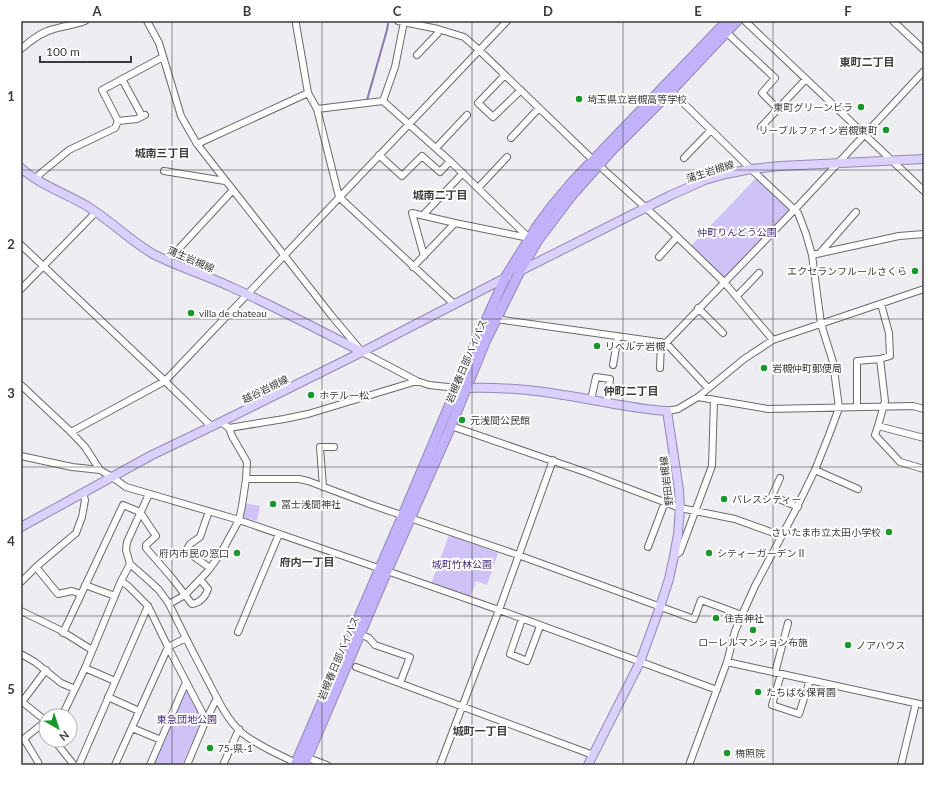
<svg xmlns="http://www.w3.org/2000/svg" width="945" height="786" font-family="Lato,'Noto Sans JP',sans-serif">
	<style>
		.green { fill: #cec2f7 }
		.lines { fill: none; stroke-linecap: round; stroke-linejoin: round }
		.stream { stroke: #857aa8; stroke-width: 2 }
		.minor-casing { stroke: #6a696c; stroke-width: 8 }
		.major-casing { stroke: #9388b8; stroke-width: 10 }
		.highway-casing { stroke: #9388b8; stroke-width: 11 }
		.minor { stroke: #fff; stroke-width: 6 }
		.major { stroke: #dad1fc; stroke-width: 8 }
		.highway { stroke: #c2b2fa; stroke-width: 9 }
		.grid { fill: none; stroke: #3b3b3c; stroke-width: 1; stroke-opacity: 0.55 }
		.poi-dot { fill: #18982b; stroke: #fff; stroke-width: 1.5 }
		.labels { text-anchor: middle; stroke-width: 4; stroke-linejoin: round; paint-order: stroke }
		.poi-label { font-size: 10px; fill: #3b3b3c; stroke: #fff; text-anchor: start }
		.street-label { font-size: 10px; fill: #3b3b3c; stroke: #fff }
		.park-label { font-size: 10px; fill: #452b79; stroke: #fff }
		.neighbourhood-label { font-size: 11px; font-weight: bold; fill: #3b3b3c; stroke: #fff }
		.neatline { fill: none; stroke: #3b3b3c; stroke-width: 1.5 }
		.grid-label { font-size: 13px; text-anchor: middle; font-weight: bold; fill: #3b3b3c }
	</style>
	<rect width="100%" height="100%" fill="#eeedf1"/>
	<path class="green" d="M757 177 788 207 789 210 725 278H723L690 247Z
		M244 503 260 506 257 521 241 516Z
		M449 535 498 553 487 585 476 581 470 598 431 584Z
		M185 690H188L201 716V722L182 765H153Z"/>
	<g class="lines">
		<path class="stream" d="M367 100 387 30 388 24"/>
		<g class="minor-casing">
			<path id="minor" d="M147 21 159 43 181 116 197 144 331 315 362 352 417 381 429 385 457 388
				M296 21V24L308 93 317 109 339 197 454 304
				M398 21 438 29 464 37 479 50 593 160 667 227 724 282 773 340
				M745 21 924 191
				M893 21 924 50
				M726 32 775 78 762 93 778 109
				M21 49C31 40 41 32 54 29 64 26 75 25 85 21
				M417 55 438 33V29
				M505 75 478 103 493 117 521 90
				M122 79 142 116
				M671 91 751 169 798 213 806 234 812 255 821 324 833 362 839 408 829 435 815 470 795 511 755 586 742 615 735 631 727 662 689 765
				M383 101 395 67 404 22
				M317 109 383 101 450 161 529 238
				M118 121 137 119 145 115
				M761 127 806 79
				M511 138 539 108
				M197 144 308 93
				M436 148 467 115
				M379 155 402 176 422 156 440 172 450 161
				M684 158 711 130
				M164 171 225 181
				M35 179 41 173 69 150 115 128 118 121 102 90 163 57
				M478 188 507 157
				M423 215 463 173
				M21 245 165 381 211 426
				M820 253 856 212
				M812 255 899 236 924 234
				M424 256 412 213 455 223
				M659 257 677 237
				M169 261 174 254 233 190
				M413 267 455 223 529 238
				M21 289 96 212
				M737 296 759 273
				M698 308 723 333
				M496 319 666 343 708 388
				M666 343 799 205 924 71
				M613 365 618 336
				M660 368 661 342
				M21 385 71 432 85 447 100 470
				M698 397 768 409 913 406 924 409
				M591 400 596 377 610 379 607 402
				M857 407V361L880 359 890 356 889 333 881 304
				M667 411 678 409 698 397 744 359 773 340 924 289
				M451 426 585 472 680 508 735 519 782 536
				M878 426 885 401 880 359
				M229 428 284 419 308 414 417 381
				M71 432 165 381 507 21
				M924 438 878 426 875 435 900 462 924 469
				M21 456 72 467 100 470 112 477 126 487 239 520 387 571 499 610 717 690
				M815 470 858 489
				M780 478 772 496 798 507
				M246 479H299L308 481 372 505 518 555 694 619 701 600 742 615
				M323 487 320 447H334
				M149 494 127 542 126 550 130 564 146 578 159 590 169 604C181 628 193 653 206 677 216 696 226 719 242 733 258 746 278 754 296 763
				M209 511 200 537 190 544 186 551 210 568
				M648 547 665 502
				M674 556 680 552 712 466 714 400
				M36 567 58 594 72 591 81 594
				M121 581 128 586 148 606 168 647 206 720
				M21 582 36 567 76 533 82 517 85 500 83 493
				M85 585 115 596
				M169 604 185 595 208 571 221 553 239 520 242 506 246 479 247 462 232 436 229 428 221 422
				M21 611 60 630 92 650
				M522 619 510 654 527 661 540 626
				M238 632 279 534
				M63 633 123 505 140 512 156 536 146 545V548L172 578 192 604C200 603 206 596 208 589L200 579
				M360 634 369 638 375 645 410 657 400 683
				M21 654 35 662 61 683 75 689
				M727 662 924 705
				M356 667 593 755
				M85 668 115 681
				M775 673 788 623
				M781 674 772 705 799 714 810 680
				M108 697 139 711
				M21 701 46 721
				M22 702 46 670
				M62 716 85 668 121 581 130 564
				M132 728 161 740
				M24 739 38 762 39 765
				M56 740 58 745 74 765
				M21 741 46 721
				M308 758 327 765
				M79 765 148 606
				M115 765 168 647 186 638
				M150 765 186 682
				M187 765 206 720 217 698
				M223 765 239 729
				M440 765 499 610 553 460
				M901 765 916 703"/>
		</g>
		<g class="major-casing">
			<path id="major" d="M21 168C40 185 65 193 87 206 110 220 129 240 153 254 178 267 206 275 231 287 276 307 319 330 362 352
				M518 272 669 196 705 180 726 174 751 169 780 166 924 159
				M462 388C496 387 530 389 563 395 598 400 632 409 667 411L679 490 680 508 678 534 674 556 669 579 660 607 640 662 588 765
				M21 527 152 455 221 422 362 352 507 277"/>
		</g>
		<g class="highway-casing">
			<path id="highway" d="M295 765 403 515 475 345 505 278 538 225 552 206 574 180 727 21
				M304 765 387 571 451 426 485 342 520 271 538 240 572 195 613 149 671 91 737 21"/>
		</g>
		<use href="#minor" class="minor"/>
		<use href="#major" class="major"/>
		<use href="#highway" class="highway"/>
	</g>
	<path class="grid" d="M172 21V765M322 21V765M472 21V765M623 21V765M773 21V765M21 170H924M21 319H924M21 467H924M21 616H924"/>
	<g class="poi-dot">
		<circle cx="579" cy="99" r="4"/>
		<circle cx="861" cy="107" r="4"/>
		<circle cx="886" cy="130" r="4"/>
		<circle cx="915" cy="271" r="4"/>
		<circle cx="191" cy="313" r="4"/>
		<circle cx="597" cy="346" r="4"/>
		<circle cx="764" cy="368" r="4"/>
		<circle cx="311" cy="395" r="4"/>
		<circle cx="462" cy="420" r="4"/>
		<circle cx="724" cy="499" r="4"/>
		<circle cx="273" cy="504" r="4"/>
		<circle cx="889" cy="532" r="4"/>
		<circle cx="237" cy="553" r="4"/>
		<circle cx="709" cy="553" r="4"/>
		<circle cx="716" cy="618" r="4"/>
		<circle cx="753" cy="630" r="4"/>
		<circle cx="848" cy="645" r="4"/>
		<circle cx="758" cy="692" r="4"/>
		<circle cx="210" cy="748" r="4"/>
		<circle cx="727" cy="753" r="4"/>
	</g>
	<g class="labels">
		<g class="poi-label">
			<text x="587" y="103">埼玉県立岩槻高等学校</text>
			<text x="853" y="111" text-anchor="end">東町グリーンビラ</text>
			<text x="878" y="134" text-anchor="end">リーブルファイン岩槻東町</text>
			<text x="907" y="275" text-anchor="end">エクセランフルールさくら</text>
			<text x="199" y="317">villa de chateau</text>
			<text x="605" y="350">リベルテ岩槻</text>
			<text x="772" y="372">岩槻仲町郵便局</text>
			<text x="319" y="399">ホテル一松</text>
			<text x="470" y="424">元浅間公民館</text>
			<text x="732" y="503">パレスシティー</text>
			<text x="281" y="508">冨士浅間神社</text>
			<text x="881" y="536" text-anchor="end">さいたま市立太田小学校</text>
			<text x="229" y="557" text-anchor="end">府内市民の窓口</text>
			<text x="717" y="557">シティーガーデンⅡ</text>
			<text x="724" y="622">住吉神社</text>
			<text x="753" y="646" text-anchor="middle">ローレルマンション布施</text>
			<text x="856" y="649">ノアハウス</text>
			<text x="766" y="696">たちばな保育園</text>
			<text x="218" y="752">75-県-1</text>
			<text x="735" y="757">梅照院</text>
		</g>
		<g class="street-label">
			<text transform="translate(710 171) rotate(-18)" y="4">蒲生岩槻線</text>
			<text transform="translate(191 259) rotate(23)" y="4">蒲生岩槻線</text>
			<text transform="translate(466 361) rotate(-67)" y="4">岩槻春日部バイパス</text>
			<text transform="translate(265 389) rotate(-26)" y="4">越谷岩槻線</text>
			<text transform="translate(666 481) rotate(-97)" y="4">野田岩槻線</text>
			<text transform="translate(338 658) rotate(-67)" y="4">岩槻春日部バイパス</text>
		</g>
		<g class="park-label">
			<text x="737" y="236">仲町りんどう公園</text>
			<text x="462" y="568">城町竹林公園</text>
			<text x="187" y="723">東急団地公園</text>
		</g>
		<g class="neighbourhood-label">
			<text x="867" y="66">東町二丁目</text>
			<text x="162" y="157">城南三丁目</text>
			<text x="440" y="199">城南二丁目</text>
			<text x="631" y="395">仲町二丁目</text>
			<text x="307" y="566">府内一丁目</text>
			<text x="480" y="735">城町一丁目</text>
		</g>
	</g>
	<rect width="945" height="786" fill="none" stroke="#ffffff" stroke-width="44"/>
	<g transform="translate(58 728) rotate(141)"><circle r="19" fill="#ffffff" stroke="#b1b1b1"/>
	<path d="M0-3L7 15L0 10L-7 15Z" fill="#18982b"/>
	<text y="-6" font-size="11" font-weight="bold" text-anchor="middle" fill="#3b3b3c">N</text>
	</g>
	<path d="M40 56v6h91v-6" fill="none" stroke="#3b3b3c" stroke-width="2"/>
	<text x="46" y="56" font-size="12" fill="#3b3b3c" stroke="#ffffff" stroke-width="3" paint-order="stroke">100 m</text>
	<rect x="22" y="22" width="901" height="742" class="neatline"/>
	<g class="grid-label">
		<text x="97" y="16">A</text>
		<text x="247" y="16">B</text>
		<text x="397" y="16">C</text>
		<text x="548" y="16">D</text>
		<text x="698" y="16">E</text>
		<text x="848" y="16">F</text>
		<text x="11" y="101">1</text>
		<text x="11" y="249">2</text>
		<text x="11" y="398">3</text>
		<text x="11" y="546">4</text>
		<text x="11" y="694">5</text>
	</g>
</svg>
